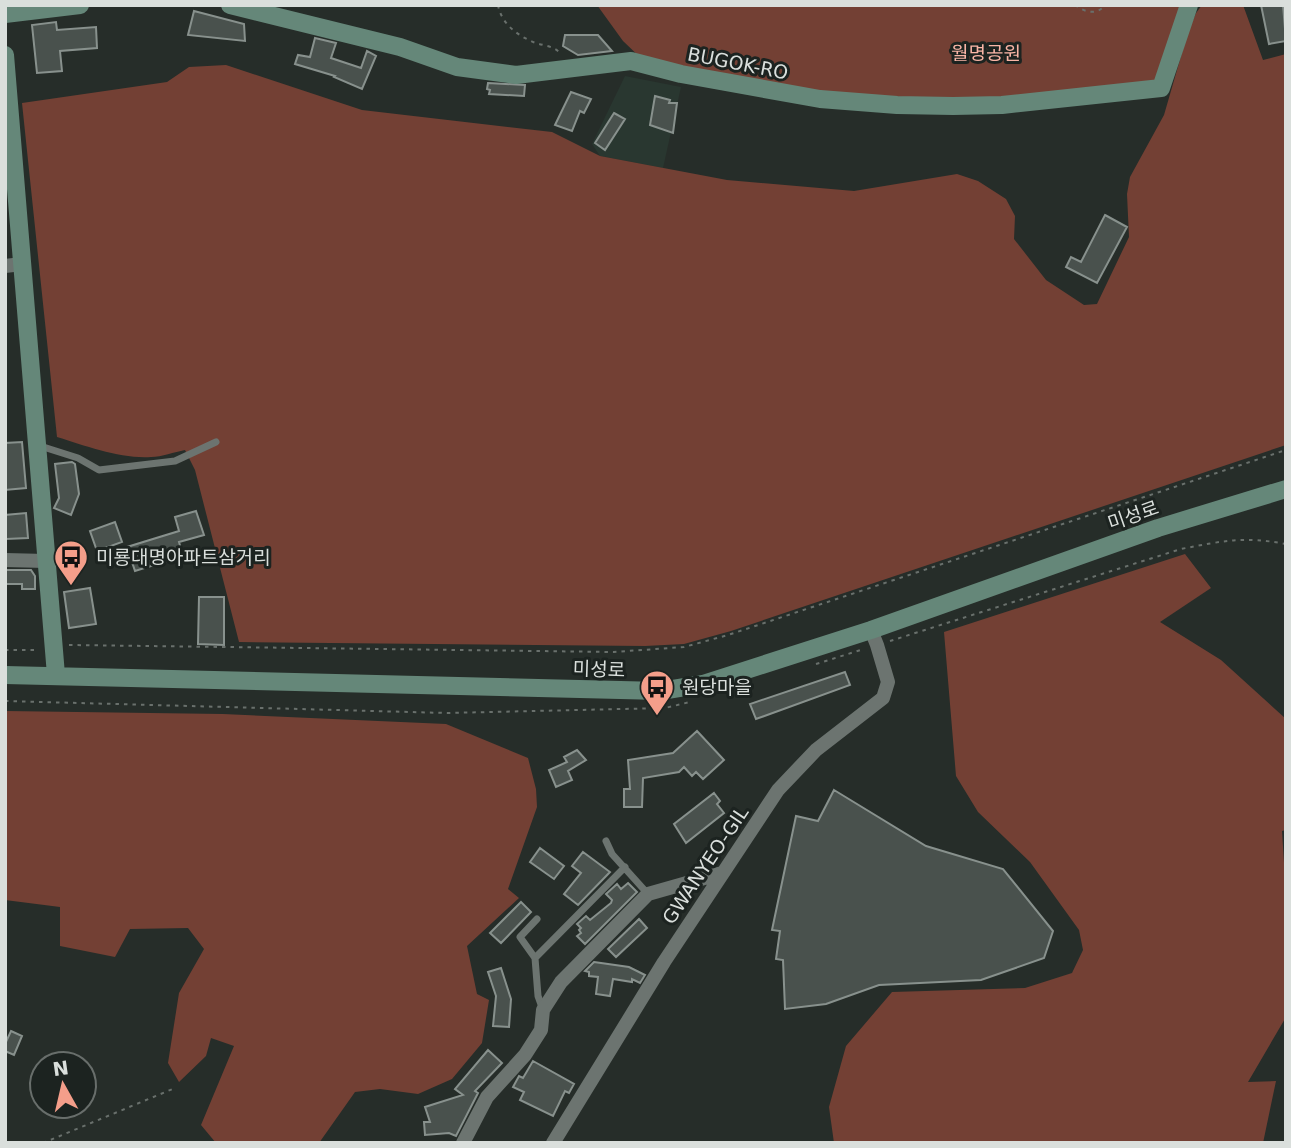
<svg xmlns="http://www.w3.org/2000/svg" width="1291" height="1148" font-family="'DejaVu Sans','Noto Sans KR',sans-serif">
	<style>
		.built { fill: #293730 }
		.green { fill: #734034 }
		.building { fill: #49514d; stroke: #88918d; stroke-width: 2 }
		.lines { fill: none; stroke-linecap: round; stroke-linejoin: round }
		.path { stroke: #69706c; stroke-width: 2; stroke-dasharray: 3.5 5; stroke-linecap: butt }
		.lane { stroke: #6c7470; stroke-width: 7 }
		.street { stroke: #6c7470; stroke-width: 14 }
		.secondary { stroke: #658779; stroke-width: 18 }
		.labels { text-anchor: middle; stroke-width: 6; stroke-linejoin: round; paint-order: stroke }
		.park-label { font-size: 19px; fill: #f9b5a6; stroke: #1c2320 }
		.street-label { font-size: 19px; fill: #dadfdc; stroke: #1c2320 }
		.poi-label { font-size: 19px; fill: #dadfdc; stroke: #1c2320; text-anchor: start }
	</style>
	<rect width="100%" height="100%" fill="#262d29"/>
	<path class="built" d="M625 76 681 87 663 168 600 156 592 144Z"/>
	<path class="green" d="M597 5H1184L1159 79 1147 87 1001 102 822 93 645 62 623 41Z
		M1202 5H1243L1263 60 1286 54V445L731 631 684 644 645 646 239 642 195 470 185 450C174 452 162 457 151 457 121 459 86 446 57 437L22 103 167 82 189 67 226 65 362 110 552 132 600 156 727 180 854 191 957 174 978 181 1006 199 1015 216 1014 239 1046 280 1084 305 1097 304 1129 237 1127 194 1130 177 1164 115 1188 32 1196 13Z
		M1185 554 1211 588 1160 622 1221 660 1286 719V830L1282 831 1286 894V1017L1248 1082 1276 1081 1263 1143H834L829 1107 846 1046 892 992 1025 988 1072 973 1083 950 1079 930 1030 862 978 812 956 776 944 632Z
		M5 711 223 714 446 724 528 758 536 789 537 807 508 889 519 898 467 946 477 994 489 1000 482 1043 452 1079 418 1094 380 1089 355 1092 319 1143H216L201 1125 234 1046 211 1038 206 1056 179 1082 168 1063 179 993 204 949 188 928 130 929 115 957 60 946V907L5 900Z"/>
	<path class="building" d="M1261 5H1283L1286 41 1269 44Z
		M194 11 244 24 245 41 188 35Z
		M56 22 57 30 96 27 97 48 60 51 62 71 37 73 32 25Z
		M565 35H598L612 51 578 55 563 46Z
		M315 38 336 43 331 58 361 68 367 51 376 56 362 89 334 77 335 76 295 64 298 55 310 57Z
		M488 83 525 85 524 96 489 94 490 90 487 89Z
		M571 92 591 99 584 113 580 111 572 131 555 125Z
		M655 96 670 100 669 103H677L673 133 650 125Z
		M614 113 625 119 605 150 595 143Z
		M1105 215 1127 227 1097 283 1066 267 1071 257 1081 262Z
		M22 442 26 488 5 490V443Z
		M72 462 75 464 79 494 71 515 54 508 59 498 55 464Z
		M196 511 204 535 179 542 183 556 135 571 127 547 179 531 175 517Z
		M26 513 28 538 6 539 5 515Z
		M115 522 122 542 97 551 90 531Z
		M5 570H31L35 576V589H22V584H5Z
		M90 588 96 624 69 628 64 592Z
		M199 597H224V645L198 644Z
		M845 672 850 685 756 719 750 704Z
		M697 731 724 760 703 779 696 772 692 776 684 767 679 772 643 778 642 807H624V789H630L628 760 673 753Z
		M577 750 586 760 568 771 572 780 556 787 549 770 567 762 564 757Z
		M834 790 926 846 1003 869 1053 931 1044 958 981 980 879 985 826 1004 785 1009 783 960 776 959 780 931 772 930 796 816 818 821Z
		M714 793 720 801 717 804 724 813 686 843 674 824Z
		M540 848 564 866 554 879 530 862Z
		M583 852 610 872 578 905 564 894 581 873 572 866Z
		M628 883 637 892 585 944 577 936 581 933 579 930 581 928 577 924 586 916 590 920 611 903 612 900 606 894 617 884 621 889Z
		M521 902 531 912 501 943 490 933Z
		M639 919 647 928 616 957 608 949Z
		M594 962 629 967 645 975 640 983 632 979V982L613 979 610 996 596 994 598 977 589 976V972L585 971Z
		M501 968 511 999 509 1027 493 1026 496 996 488 972Z
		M11 1031 22 1036 14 1055 5 1051V1044Z
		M488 1050 502 1063 475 1091 478 1093 456 1136 449 1133 425 1135 424 1122H430L425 1107 463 1095 455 1089Z
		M533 1061 574 1084 569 1093 565 1091 553 1116 520 1100 524 1092 513 1087 519 1076 523 1078Z"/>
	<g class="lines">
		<path class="path" d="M498 5C501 22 515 34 531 41 541 46 554 45 561 54
			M1075 5C1084 12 1097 16 1105 5
			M890 641 1181 549C1222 541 1244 536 1286 544
			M69 645 614 652 684 647 728 635 1286 450
			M5 650H38
			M816 664 864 649
			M5 701 447 713 665 708 690 702
			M43 1143 175 1088"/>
		<path class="lane" d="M37 445 78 458 99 470 175 461 216 442
			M606 841 612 854 648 894
			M535 958 520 937 537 919
			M543 1010 538 996 535 958 625 867"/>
		<path class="street" d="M5 266 22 264
			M5 560 46 561
			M463 1143 487 1097 525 1055 541 1030 543 1010 561 982 648 894 722 873
			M553 1143 664 962 778 790 816 750 883 698 888 682 877 645 871 630"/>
		<path class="secondary" d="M230 5 400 47 457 67 516 75 631 61 681 74 820 99 897 105 953 106 1002 105 1161 88 1189 5
			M5 14 80 5
			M5 55 56 675
			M5 675 661 691 703 684 871 630 1158 528 1286 489"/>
	</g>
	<defs>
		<g id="bus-pin" transform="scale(1.75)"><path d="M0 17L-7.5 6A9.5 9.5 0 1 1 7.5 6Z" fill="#f49e8a" stroke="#1c2320"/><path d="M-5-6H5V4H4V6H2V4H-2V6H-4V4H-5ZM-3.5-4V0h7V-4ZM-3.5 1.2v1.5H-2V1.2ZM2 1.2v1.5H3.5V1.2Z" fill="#111"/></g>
	</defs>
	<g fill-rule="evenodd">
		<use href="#bus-pin" x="71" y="557"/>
		<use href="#bus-pin" x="657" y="687"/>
	</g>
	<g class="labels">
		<g class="park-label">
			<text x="986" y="60">월명공원</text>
		</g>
		<g class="street-label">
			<text transform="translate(738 63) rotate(11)" y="7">BUGOK-RO</text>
			<text transform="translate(1133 515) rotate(-19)" y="7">미성로</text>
			<text transform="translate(599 669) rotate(2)" y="7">미성로</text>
			<text transform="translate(705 865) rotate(-56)" y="7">GWANYEO-GIL</text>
		</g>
		<g class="poi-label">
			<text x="96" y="564">미룡대명아파트삼거리</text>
			<text x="682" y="694">원당마을</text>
		</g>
	</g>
	<rect width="1291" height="1148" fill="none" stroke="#dadfdc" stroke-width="14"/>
	<g transform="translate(63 1085) rotate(352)"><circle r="33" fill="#1c2320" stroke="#686e6b" stroke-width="2"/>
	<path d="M0-5L12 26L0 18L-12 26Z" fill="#f49e8a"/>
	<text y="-10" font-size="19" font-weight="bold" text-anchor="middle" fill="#dadfdc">N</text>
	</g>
</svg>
